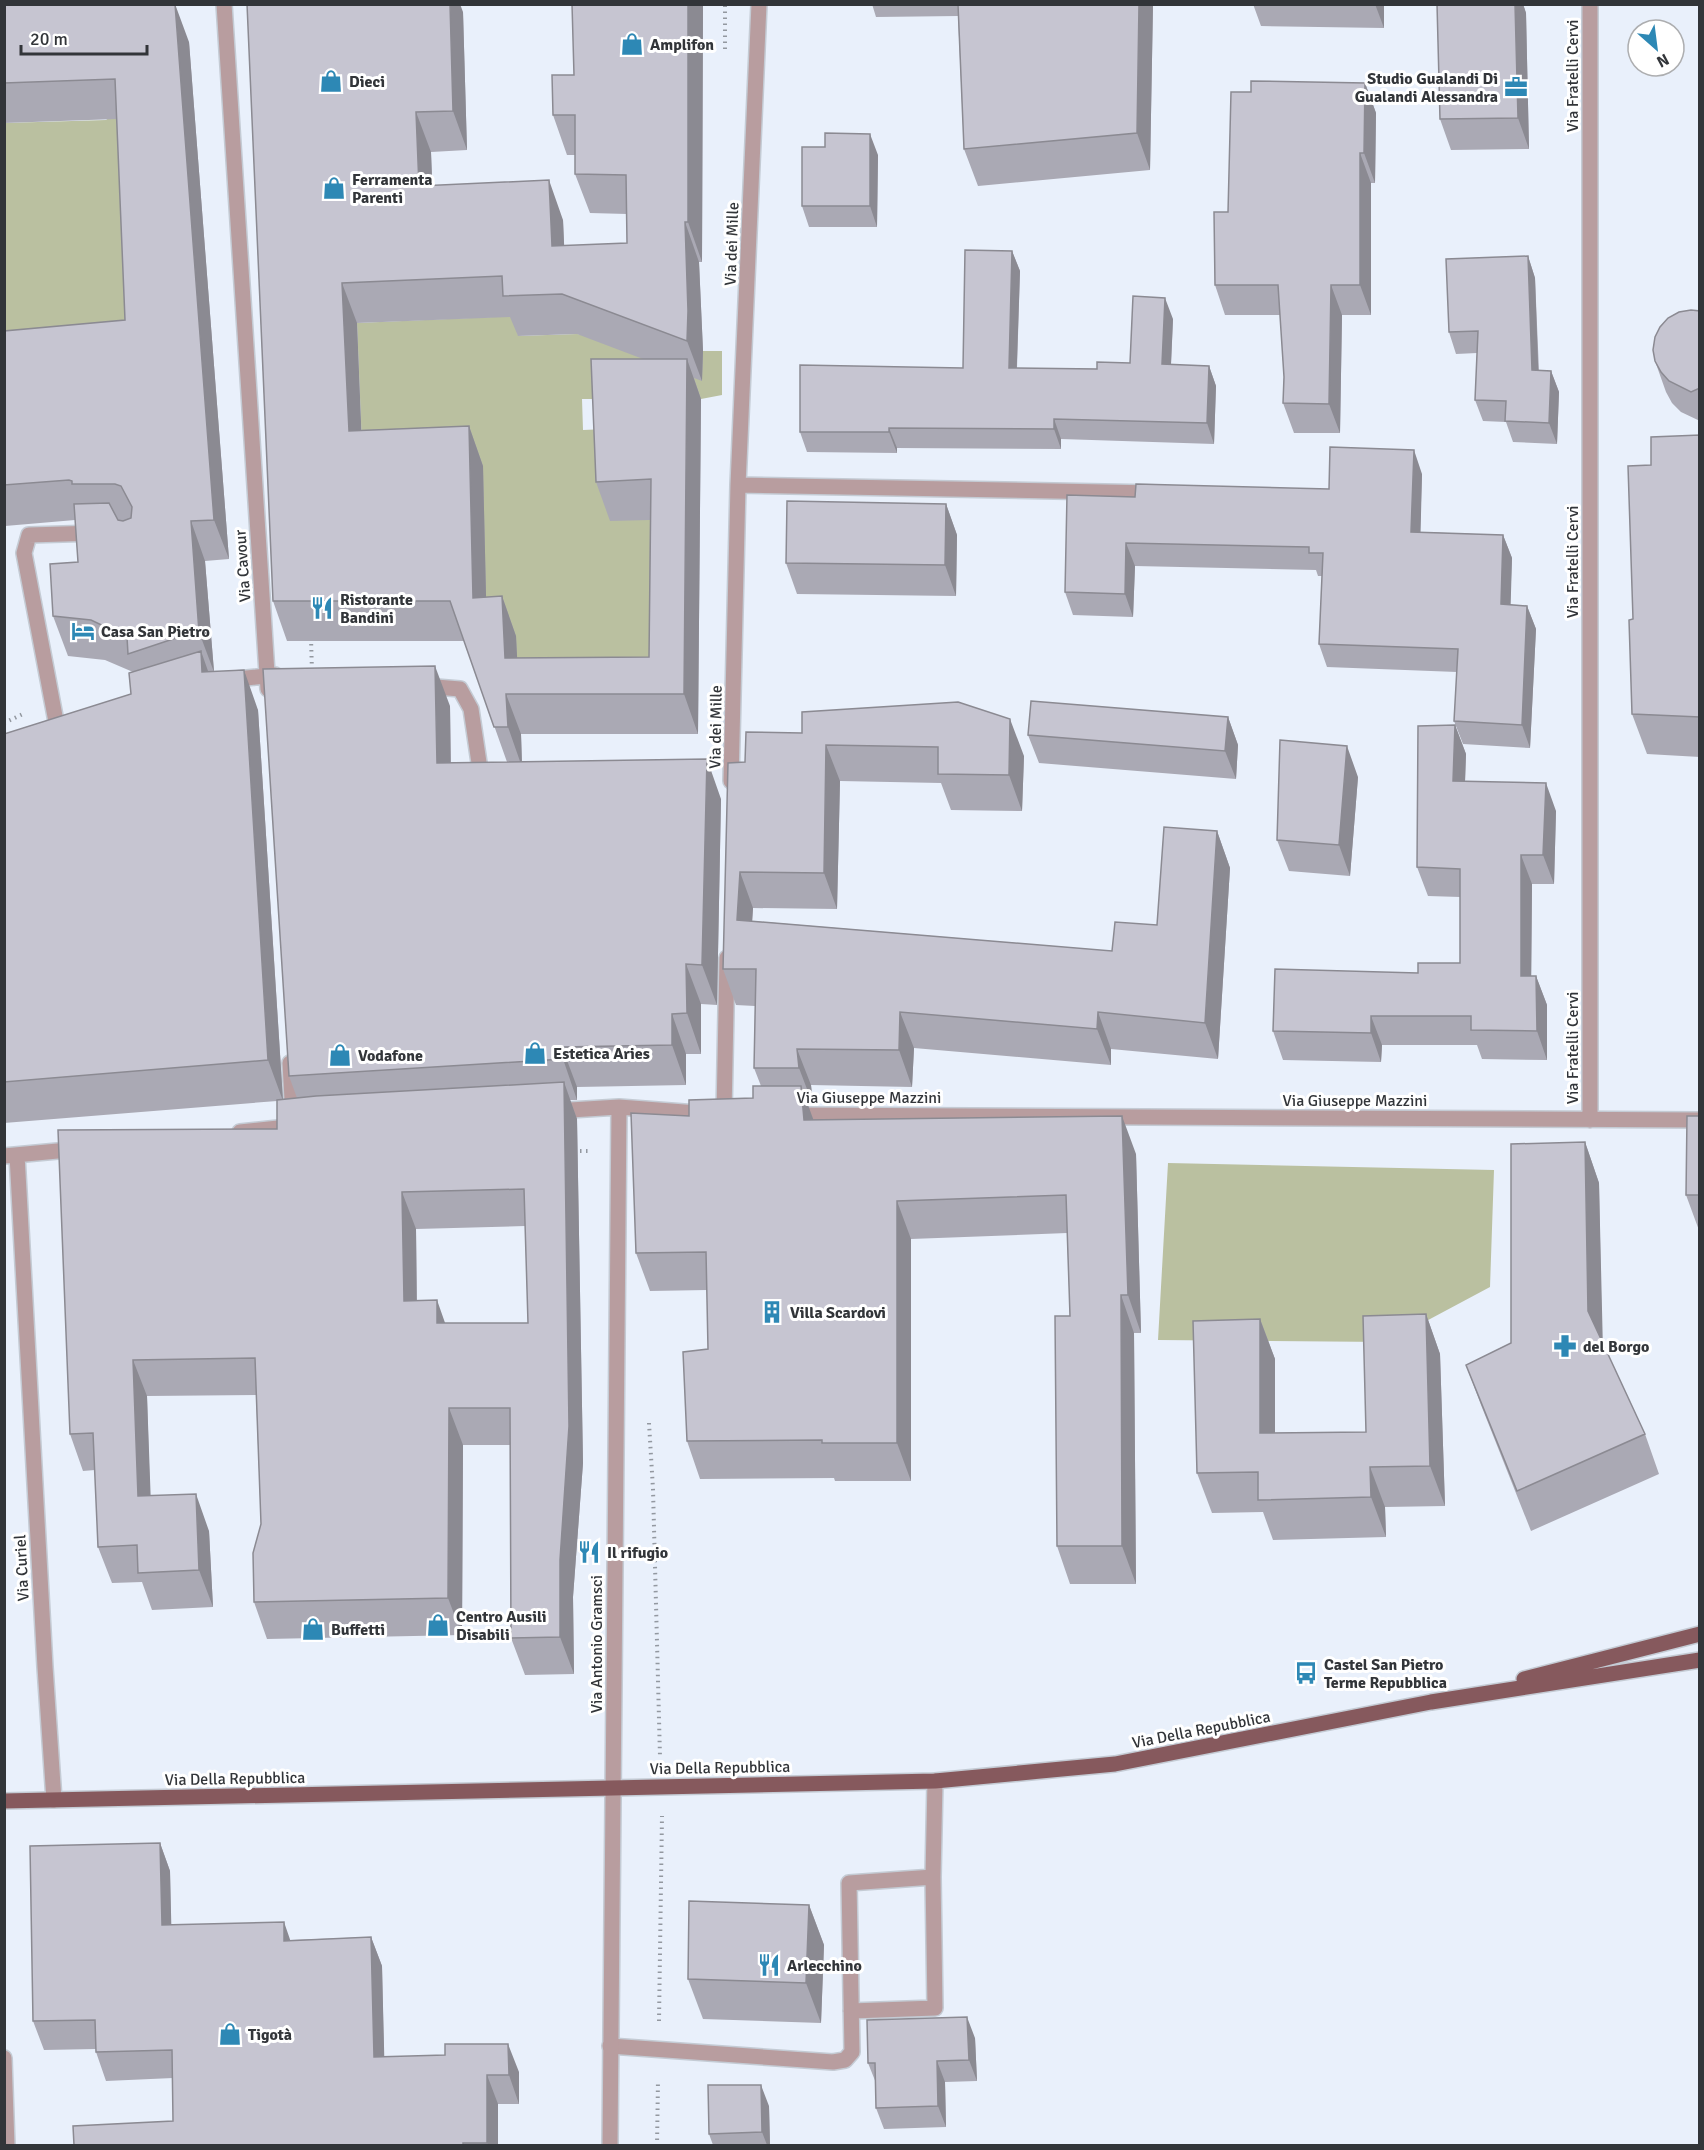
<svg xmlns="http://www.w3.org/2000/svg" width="1704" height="2150" font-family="Signika,sans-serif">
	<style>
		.green { fill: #bac0a0 }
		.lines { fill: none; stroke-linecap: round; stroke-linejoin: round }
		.service-casing { stroke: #c4cbd4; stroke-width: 18 }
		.minor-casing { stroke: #c4cbd4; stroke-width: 18 }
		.primary-casing { stroke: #c4cbd4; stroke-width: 18 }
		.path { stroke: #9398a0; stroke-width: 4; stroke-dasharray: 1.5 4.5; stroke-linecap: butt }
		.service { stroke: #b89d9f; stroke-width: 15 }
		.minor { stroke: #b89d9f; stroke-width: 15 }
		.primary { stroke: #86595d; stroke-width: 15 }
		.wall { fill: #aaa9b4; fill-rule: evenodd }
		.shaded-wall { fill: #8b8a92 }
		.building { fill: #c6c5d1; stroke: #8b8a92; stroke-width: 1.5; fill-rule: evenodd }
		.labels { text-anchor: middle; stroke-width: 6; stroke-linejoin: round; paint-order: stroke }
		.poi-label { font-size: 16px; font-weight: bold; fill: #323539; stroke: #fff; text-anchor: start }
		.street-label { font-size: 16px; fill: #323539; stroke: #fff }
	</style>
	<rect width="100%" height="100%" fill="#e9f0fb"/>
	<path class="green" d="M129 103 140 359 5 372 4 123 106 120Z
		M517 316 518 336 577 334 703 351H722V395L701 399H582L583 430 606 429 665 519 664 697 519 698 363 471 357 323Z
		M1168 1163 1494 1170 1490 1287 1387 1342 1158 1340Z"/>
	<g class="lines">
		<g class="service-casing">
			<path id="service" d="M851 2011 935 2008 933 1877
				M610 2046 833 2062 845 2060 852 2052 849 1883 933 1877 935 1781"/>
		</g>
		<g class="minor-casing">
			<path id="minor" d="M224 4 268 689
				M1590 4V1120
				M738 485 1155 493
				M227 680 275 675
				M424 686 460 689 471 709 481 776H487
				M58 732 24 553 29 535 97 533
				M731 781 738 485 759 4
				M290 1063 293 1117
				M554 1111 619 1107 710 1114
				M724 1114 727 958
				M791 1115 1700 1120
				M240 1132 297 1126
				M17 1155 45 1667 54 1800
				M4 1156 79 1149
				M4 2058 7 2146
				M610 2146 619 1107"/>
		</g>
		<g class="primary-casing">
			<path id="primary" d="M1524 1679 1700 1634
				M4 1801 935 1781 1115 1764 1431 1702 1700 1660"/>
		</g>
		<path class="path" d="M725 49V4
			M311 638 312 672
			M4 723 25 713
			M574 1151H591
			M649 1423 653 1489 660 1757
			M659 2021 662 1816
			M657 2146 658 2080"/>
		<use href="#service" class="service"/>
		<use href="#minor" class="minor"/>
		<use href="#primary" class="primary"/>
	</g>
	<path class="wall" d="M247 4 463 12 467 150 431 152 432 185 563 220 564 246 627 243V214L590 213 575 174V155H567L553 115 574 75 703 4 702 262H699L703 351 702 381 694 378 701 399 698 734H521L522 762 721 799 717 1005 701 1004V1054H686V1085L577 1087V1100H570L577 1119 583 1463 573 1597 574 1674 525 1675 511 1638 510 1445H463L462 1635 267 1639 254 1602 261 1524 256 1395 147 1396 150 1496 209 1531 213 1607 152 1610 142 1582 112 1583 98 1547 95 1470 83 1471 70 1434 277 1129V1101L4 1123V734L131 694 133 672 105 660 68 656 53 616 78 562 75 520 5 526 4 524V331L125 320 117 119 4 123V5L189 42 229 559 205 561 214 671 258 710 283 1099 297 1098 289 1076 450 706 451 763 507 762 464 641H287L273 601ZM510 317 518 336 577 334 643 359 596 482 610 521 650 520 649 657 517 658 516 636 502 596 486 597 483 466 469 426 361 430 357 323ZM525 1226 528 1323H445L417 1301 416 1229Z
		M872 4H1153L1150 170 978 186 964 149 958 16 876 17Z
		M1253 4H1384V28L1261 26Z
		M1437 4H1523L1526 13 1529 149 1451 150 1440 119Z
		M1365 83 1376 113 1375 183H1371V315H1342L1340 433H1294L1283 403 1284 377 1280 315H1225L1215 285 1251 92Z
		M825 147 878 155 877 227H809L802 206Z
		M1012 251 1020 271 1017 368 1097 369 1130 363 1173 319 1171 365 1209 366 1216 386 1214 444 1061 439V449L897 448V453L807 452 800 432 963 368Z
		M1528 256 1535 278 1539 371H1551L1559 392 1557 444 1513 442 1506 422 1483 421 1475 400 1477 353 1456 354 1449 332Z
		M1700 311V421L1681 412 1672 403 1666 392 1655 361Z
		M1700 435V757L1647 754 1632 714 1633 619 1651 465Z
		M1422 474 1420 532 1503 535 1512 558 1510 605 1527 606 1536 629 1530 748 1463 744 1454 721 1457 672 1327 667 1319 644 1322 576H1318L1316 570 1135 566 1133 617 1073 615 1065 592 1135 497 1329 489Z
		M946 504 957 535 956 596 797 594 786 563Z
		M1228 717 1238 745 1236 779 1039 763 1028 735Z
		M1455 725 1466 754 1465 781 1556 811 1554 884H1532L1531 976H1536L1547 1005V1060L1482 1059 1477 1045H1382L1381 1062 1283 1060 1273 1031 1418 973 1460 963V897L1428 896 1417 867Z
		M802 733 1024 756 1022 811 951 810 941 783 840 781 837 909 753 908 752 921 1112 951 1157 925 1217 831 1230 868 1218 1059 1111 1049V1065L914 1048 912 1087 811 1085 813 1105H807L813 1120 1136 1154 1141 1333H1134L1136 1584H1070L1057 1546 1070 1316 1067 1233 911 1239V1481H835L834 1478 700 1479 687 1441 708 1349 707 1290 650 1291 636 1253 689 1116 753 1098 761 1086 754 1068 755 1006 736 1005 723 969 745 762Z
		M1358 777 1350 876 1289 871 1277 840Z
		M1700 1116V1233L1686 1195Z
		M1585 1142 1599 1183 1602 1343 1645 1434 1659 1474 1531 1531 1481 1405 1466 1365 1511 1343Z
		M1426 1314 1440 1354 1445 1506 1385 1507 1386 1537 1273 1540 1263 1512 1212 1513 1197 1473 1260 1319 1275 1359V1433L1366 1432Z
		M160 1843 170 1871 171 1925 290 1940 371 1937 382 1966 384 2057 519 2072V2104H498V2145H74L173 2121V2078L106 2081 96 2052V2049L44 2050 33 2021Z
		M809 1905 824 1945 821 2023 703 2019 688 1979Z
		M975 2038 977 2081 945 2082 946 2127 884 2129 876 2108V2083L868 2063Z
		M769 2106 770 2145H713L709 2134Z"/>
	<path class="shaded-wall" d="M175 4 189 42 229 559 214 520Z
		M450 4H460L463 12 467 150 453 111Z
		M688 4H703L702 262 688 222Z
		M1139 4H1153L1150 170 1137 133Z
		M1375 4H1384V28Z
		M1515 4H1523L1526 13 1529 149 1518 118Z
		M1365 83 1376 113 1375 183 1364 153Z
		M416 112 431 152 434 226 419 186Z
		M870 134 878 155 877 227 870 206Z
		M1360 153 1371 183V315L1360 285Z
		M549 180 563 220 566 286 552 246Z
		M685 222 699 262 703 351 702 381 687 341Z
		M1012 251 1020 271 1016 389 1009 368Z
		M1528 256 1535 278 1539 391 1532 370Z
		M342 283 357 323 363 471 349 431Z
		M1331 285 1342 315 1340 433 1329 404Z
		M1165 298 1173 319 1170 385 1162 364Z
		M687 359 701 399 698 734 684 694Z
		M1209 366 1216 386 1214 444 1207 423Z
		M1551 371 1559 392 1557 444 1549 423Z
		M1054 419 1061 439V449L1054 429Z
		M469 426 483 466 487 637 473 598Z
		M889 428 897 448V453L889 432Z
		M1414 450 1422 474 1420 555 1411 532Z
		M946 504 957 535 956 596 945 565Z
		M191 521 205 561 214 672 199 632Z
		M1503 535 1512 558 1510 627 1501 604Z
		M1126 543 1135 566 1133 617 1125 594Z
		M502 596 516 636 519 694 505 658Z
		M1527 606 1536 629 1530 748 1522 725Z
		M201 651 215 691 202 672Z
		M435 666 450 706 451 803 437 763Z
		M244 670 258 710 283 1101 268 1060Z
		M506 694 521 734 522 767 508 727Z
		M1228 717 1238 745 1236 779 1225 751Z
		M1010 719 1024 756 1022 811 1009 775Z
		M1455 725 1466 754 1464 810 1453 781Z
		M826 745 840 781 837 909 824 873Z
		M1347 746 1358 777 1350 876 1339 845Z
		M707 759 721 799 717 1005 702 965Z
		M1546 783 1556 811 1554 884 1543 855Z
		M1217 831 1230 868 1218 1059 1205 1023Z
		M1521 855 1532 884 1531 1005 1521 976Z
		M740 872 753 908 750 956 737 920Z
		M686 964 701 1004V1054L687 1013Z
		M1536 976 1547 1005V1060L1537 1031Z
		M900 1012 914 1048 912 1087 899 1050Z
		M1098 1012 1111 1049V1065L1097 1029Z
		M672 1014 686 1054V1085L672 1045Z
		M1371 1016 1382 1045 1381 1062 1371 1033Z
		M562 1047 577 1087V1100L563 1059Z
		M797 1049 811 1085 813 1105 799 1068Z
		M564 1082 577 1119 583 1463 573 1597 574 1674 560 1637V1560Z
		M801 1086 815 1124 804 1120Z
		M1122 1116 1136 1154 1141 1333 1128 1295Z
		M1585 1142 1599 1183 1603 1351 1588 1311Z
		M402 1192 416 1229 417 1338 404 1301Z
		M897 1201 911 1239V1481L897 1443Z
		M1121 1295 1134 1333 1136 1584 1122 1546Z
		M437 1300 450 1337 437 1323Z
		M1426 1314 1440 1354 1445 1506 1430 1466Z
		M1260 1319 1275 1359V1473L1260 1433Z
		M133 1360 147 1396 152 1533 138 1496Z
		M449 1408 463 1445 462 1635 448 1598Z
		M1370 1467 1385 1507 1386 1537 1371 1497Z
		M196 1494 209 1531 213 1607 199 1570Z
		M160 1843 170 1871 172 1953 162 1925Z
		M809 1905 824 1945 821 2023 806 1983Z
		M284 1922 294 1951 284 1941Z
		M371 1937 382 1966 385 2086 374 2057Z
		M967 2017 975 2038 977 2081 969 2060Z
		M508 2044 519 2072V2104L509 2075Z
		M937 2061 945 2082 946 2127 938 2106Z
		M487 2075 498 2104V2145H489L487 2143Z
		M761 2085 769 2106 770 2145H767L762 2132Z"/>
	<path class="building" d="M50 4H175L214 520 191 521 199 632 188 634 128 654 127 637 91 620 53 616 50 564 78 562 74 504 109 503 118 520 123 521 131 518 132 507 121 486 115 484H72V481L69 480 4 485V331L125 320 115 79 4 83V5Z
		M247 4H450L453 111 416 112 419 186 549 180 552 246 627 243 626 175 575 174V115H553L552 75H574L572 4H688V222H685L688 311 687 341 562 294 503 296 502 276 342 283 349 431 469 426 473 598 502 596 505 658 649 657 651 479 596 482 591 359H687L684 694H506L508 727H494L450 601H273Z
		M958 4H1139L1137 133 964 149Z
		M1437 4H1515L1518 118 1440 119Z
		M1251 81 1365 83 1364 153H1360V285H1331L1329 404 1283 403 1284 377 1278 285H1215L1214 212H1228L1231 92H1251Z
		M825 133 870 134V206H802V147H825Z
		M965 250 1012 251 1009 368 1097 369V362L1130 363 1133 296 1165 298 1162 364 1209 366 1207 423 1054 419V429L889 428V432H800V365L963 368Z
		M1528 256 1532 370 1551 371 1549 423 1505 421 1506 401 1475 400 1478 331 1449 332 1446 259Z
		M1691 310 1700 311V388L1691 392 1669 381 1661 372 1655 361 1653 350 1655 337 1660 327 1668 318 1679 312Z
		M1700 435V717L1632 714 1629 620 1633 619 1628 466 1651 465V437Z
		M1330 447 1414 450 1411 532 1503 535 1501 604 1527 606 1522 725 1454 721 1458 649 1319 644 1323 553H1309V547L1126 543 1125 594 1065 592 1067 495 1135 497 1136 484 1329 489Z
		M787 501 946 504 945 565 786 563Z
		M201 651 202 672 244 670 268 1060 4 1082V734L131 694 129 673Z
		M435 666 437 763 707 759 702 965 686 964 687 1013 672 1014V1045L562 1047 563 1059 289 1076 263 669Z
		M1031 701 1228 717 1225 751 1028 735Z
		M958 702 1010 719 1009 775 938 774V747L826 745 824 873 740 872 737 920 1112 951 1115 922 1157 925 1164 827 1217 831 1205 1023 1098 1012 1097 1029 900 1012 899 1050 797 1049 799 1068H754L756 969H723L728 763 745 762 746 732 802 733V712Z
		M1455 725 1453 781 1546 783 1543 855H1521V976H1536L1537 1031 1471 1030V1016H1371V1033L1273 1031 1275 969 1418 973V963H1460V869L1417 867 1418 726Z
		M1280 740 1347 746 1339 845 1277 840Z
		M564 1082 569 1426 560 1560V1637L511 1638 510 1408H449L448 1598 254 1602 253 1553 261 1524 255 1358 133 1360 138 1496 196 1494 199 1570 138 1573 137 1545 98 1547 93 1433 70 1434 58 1130 277 1129V1100L316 1096ZM524 1189 528 1323H437V1300L404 1301 402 1192Z
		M753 1086H801L804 1120 1122 1116 1128 1295H1121L1122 1546H1057L1055 1316H1070L1066 1195 897 1201V1443H822V1440L687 1441 683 1352 708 1349 706 1252 636 1253 631 1113 689 1116V1100L753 1098Z
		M1687 1116H1700V1195H1686Z
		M1585 1142 1588 1311 1645 1434 1517 1491 1466 1365 1511 1343V1144Z
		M1426 1314 1430 1466 1370 1467 1371 1497 1258 1500V1472L1197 1473 1193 1321 1260 1319V1433L1366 1432 1363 1316Z
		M160 1843 162 1925 284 1922V1941L371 1937 374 2057 445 2055V2044H508L509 2075H487V2143H463V2145H74L73 2126 173 2121 172 2050 96 2052 95 2020 33 2021 30 1846Z
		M689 1901 809 1905 806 1983 688 1979Z
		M967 2017 969 2060 937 2061 938 2106 876 2108 875 2063H868L867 2020Z
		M708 2085H761L762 2132 709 2134Z"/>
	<defs>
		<g id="shop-bare" transform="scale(1.8)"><path d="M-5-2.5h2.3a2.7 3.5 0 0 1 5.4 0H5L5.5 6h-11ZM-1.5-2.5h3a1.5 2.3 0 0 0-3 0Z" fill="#2d88b5" stroke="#fff" stroke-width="2.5" paint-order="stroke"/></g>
		<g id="office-bare" transform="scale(1.8)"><path d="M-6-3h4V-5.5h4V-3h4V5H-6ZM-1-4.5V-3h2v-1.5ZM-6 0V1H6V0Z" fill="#2d88b5" stroke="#fff" stroke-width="2.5" paint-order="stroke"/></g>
		<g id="restaurant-bare" transform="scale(1.8)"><path d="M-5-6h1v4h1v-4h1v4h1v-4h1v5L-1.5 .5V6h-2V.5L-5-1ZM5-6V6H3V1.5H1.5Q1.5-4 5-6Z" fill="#2d88b5" stroke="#fff" stroke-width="2.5" paint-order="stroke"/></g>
		<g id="hotel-bare" transform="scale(1.8)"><path d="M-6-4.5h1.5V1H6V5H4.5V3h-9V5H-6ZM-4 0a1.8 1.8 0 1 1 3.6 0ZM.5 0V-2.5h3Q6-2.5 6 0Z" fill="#2d88b5" stroke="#fff" stroke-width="2.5" paint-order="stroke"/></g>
		<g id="building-bare" transform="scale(1.8)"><path d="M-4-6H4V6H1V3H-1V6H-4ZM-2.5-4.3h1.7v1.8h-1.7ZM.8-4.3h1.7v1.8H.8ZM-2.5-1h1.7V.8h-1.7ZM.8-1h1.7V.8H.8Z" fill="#2d88b5" stroke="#fff" stroke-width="2.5" paint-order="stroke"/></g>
		<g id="pharmacy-bare" transform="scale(1.8)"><path d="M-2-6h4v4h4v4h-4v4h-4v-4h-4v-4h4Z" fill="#2d88b5" stroke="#fff" stroke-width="2.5" paint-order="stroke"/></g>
		<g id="bus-bare" transform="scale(1.8)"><path d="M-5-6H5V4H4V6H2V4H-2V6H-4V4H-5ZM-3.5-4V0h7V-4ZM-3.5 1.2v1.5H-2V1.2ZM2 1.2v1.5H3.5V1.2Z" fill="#2d88b5" stroke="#fff" stroke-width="2.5" paint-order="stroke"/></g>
	</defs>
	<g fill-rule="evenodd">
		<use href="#shop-bare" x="632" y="44"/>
		<use href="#shop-bare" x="331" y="81"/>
		<use href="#office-bare" x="1516" y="87"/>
		<use href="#shop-bare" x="334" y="188"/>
		<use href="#restaurant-bare" x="322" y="608"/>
		<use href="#hotel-bare" x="83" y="631"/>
		<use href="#shop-bare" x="535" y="1053"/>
		<use href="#shop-bare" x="340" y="1055"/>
		<use href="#building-bare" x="772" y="1312"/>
		<use href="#pharmacy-bare" x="1565" y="1346"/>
		<use href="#restaurant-bare" x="589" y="1552"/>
		<use href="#shop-bare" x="438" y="1625"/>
		<use href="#shop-bare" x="313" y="1629"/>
		<use href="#bus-bare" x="1306" y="1673"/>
		<use href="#restaurant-bare" x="769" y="1965"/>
		<use href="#shop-bare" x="230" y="2034"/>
	</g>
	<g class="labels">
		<g class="poi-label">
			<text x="650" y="50">Amplifon</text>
			<text x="1498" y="84" text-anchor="end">Studio Gualandi Di<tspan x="1498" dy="18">Gualandi Alessandra</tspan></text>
			<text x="349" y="87">Dieci</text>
			<text x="352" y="185">Ferramenta<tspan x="352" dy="18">Parenti</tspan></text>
			<text x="340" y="605">Ristorante<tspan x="340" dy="18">Bandini</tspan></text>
			<text x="101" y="637">Casa San Pietro</text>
			<text x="553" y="1059">Estetica Aries</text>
			<text x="358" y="1061">Vodafone</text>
			<text x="790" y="1318">Villa Scardovi</text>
			<text x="1583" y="1352">del Borgo</text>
			<text x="607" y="1558">Il rifugio</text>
			<text x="456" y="1622">Centro Ausili<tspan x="456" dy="18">Disabili</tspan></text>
			<text x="331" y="1635">Buffetti</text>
			<text x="1324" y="1670">Castel San Pietro<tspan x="1324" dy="18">Terme Repubblica</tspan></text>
			<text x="787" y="1971">Arlecchino</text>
			<text x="248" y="2040">Tigotà</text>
		</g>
		<g class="street-label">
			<text transform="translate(1572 76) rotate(-90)" y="6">Via Fratelli Cervi</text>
			<text transform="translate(731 244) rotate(-88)" y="6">Via dei Mille</text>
			<text transform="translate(1572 562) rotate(-90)" y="6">Via Fratelli Cervi</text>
			<text transform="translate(242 566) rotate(-94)" y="6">Via Cavour</text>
			<text transform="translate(715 727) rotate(-89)" y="6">Via dei Mille</text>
			<text transform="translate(1572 1048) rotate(-90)" y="6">Via Fratelli Cervi</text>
			<text x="869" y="1103">Via Giuseppe Mazzini</text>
			<text x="1355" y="1106">Via Giuseppe Mazzini</text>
			<text transform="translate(21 1568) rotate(-93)" y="6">Via Curiel</text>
			<text transform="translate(596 1644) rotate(-90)" y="6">Via Antonio Gramsci</text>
			<text transform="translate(1201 1729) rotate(-11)" y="6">Via Della Repubblica</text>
			<text transform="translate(720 1767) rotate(-1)" y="6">Via Della Repubblica</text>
			<text transform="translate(235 1778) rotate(-1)" y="6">Via Della Repubblica</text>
		</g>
	</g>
	<rect width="1704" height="2150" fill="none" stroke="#323539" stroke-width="12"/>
	<g transform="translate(1656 48) rotate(152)"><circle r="28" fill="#ffffff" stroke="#adaeb0" stroke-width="1.5"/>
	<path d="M0-4.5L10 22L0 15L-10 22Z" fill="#2d88b5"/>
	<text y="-9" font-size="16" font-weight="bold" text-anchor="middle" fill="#323539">N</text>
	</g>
	<path d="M21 45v9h126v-9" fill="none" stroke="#323539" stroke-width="3"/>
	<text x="30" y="45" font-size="18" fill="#323539" stroke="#ffffff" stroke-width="4.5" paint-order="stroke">20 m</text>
</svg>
